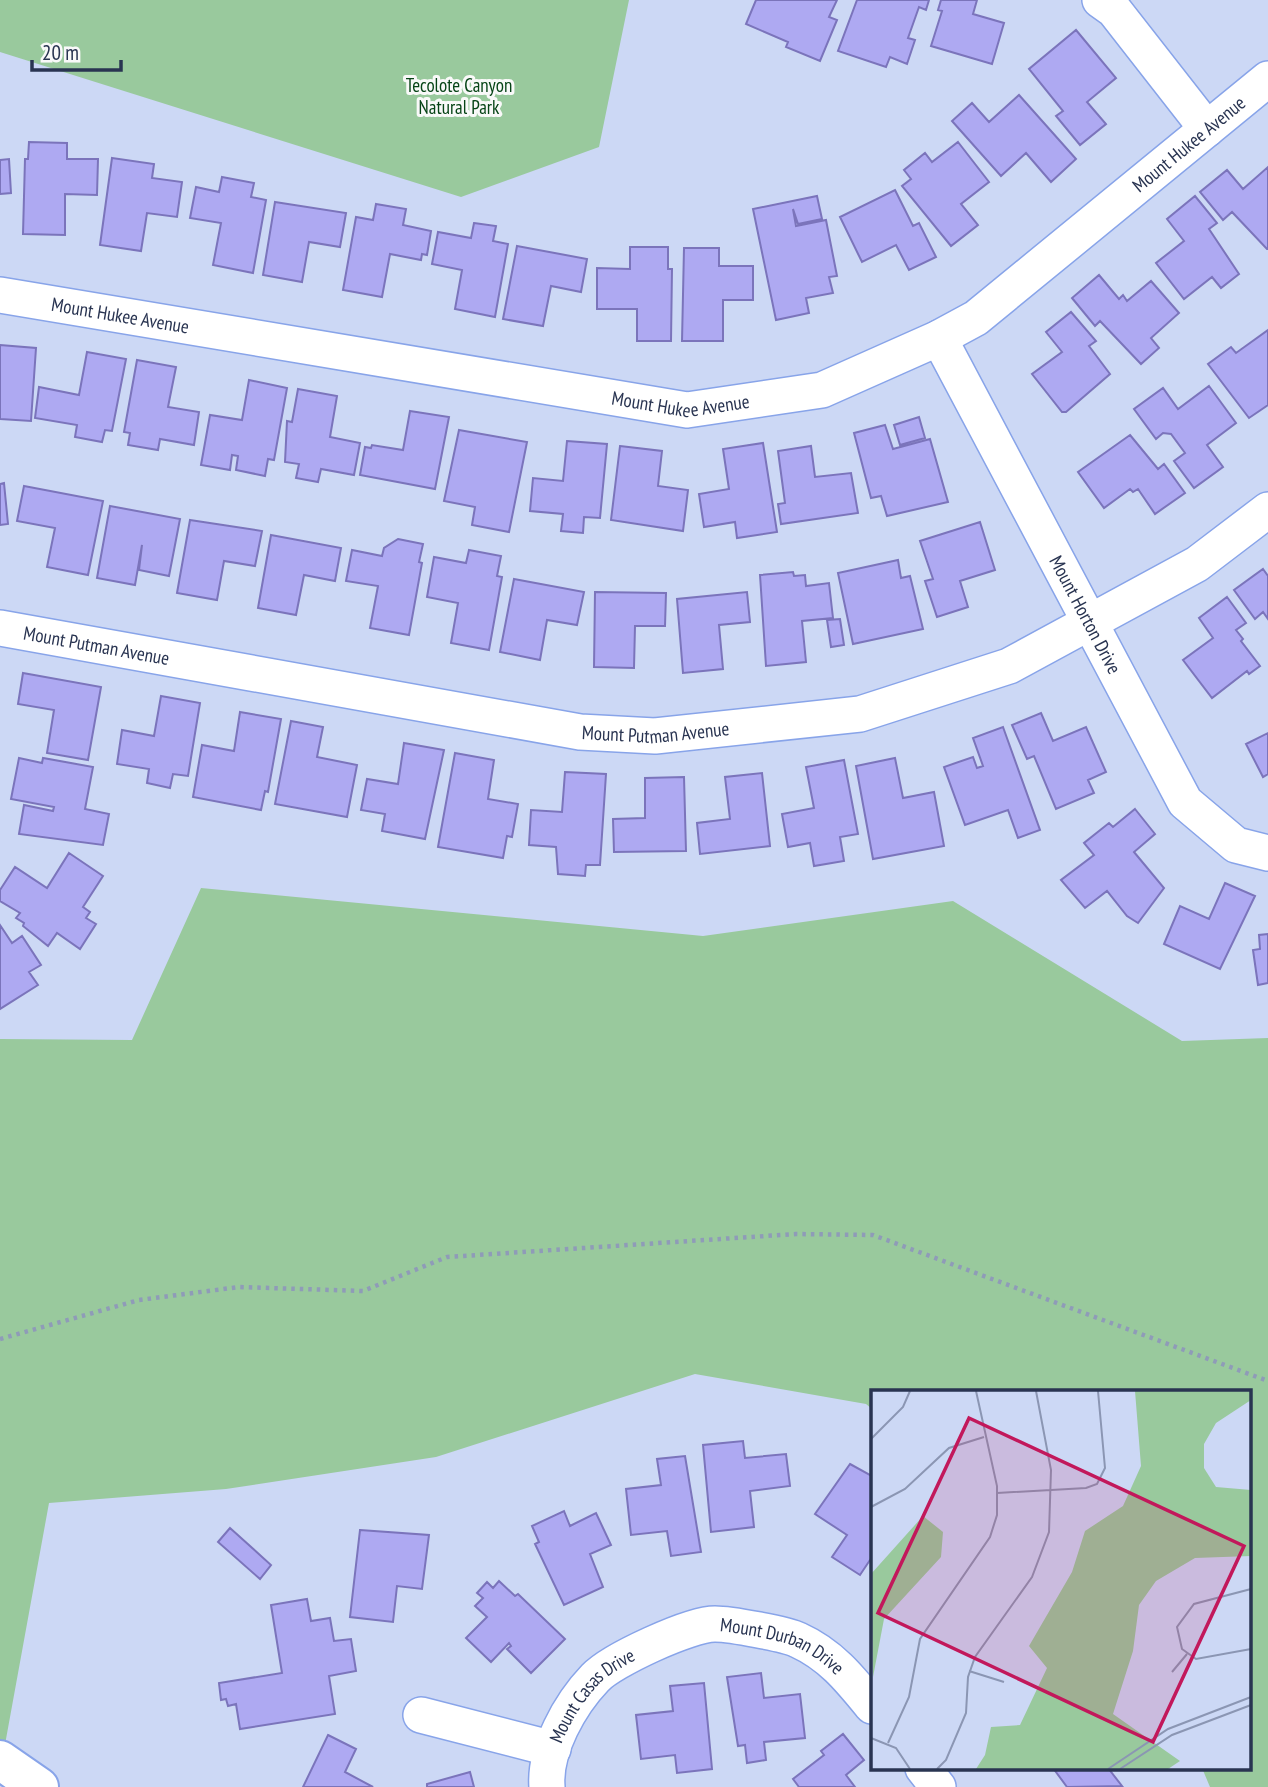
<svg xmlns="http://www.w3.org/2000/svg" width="1268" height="1787" font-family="'PT Sans Narrow',sans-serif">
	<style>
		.green { fill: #99c99d }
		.building { fill: #aea9f2; stroke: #7b74bb; stroke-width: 2 }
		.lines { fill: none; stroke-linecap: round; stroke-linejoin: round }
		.minor-casing { stroke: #88a4e9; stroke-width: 38 }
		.primary-casing { stroke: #88a4e9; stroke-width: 42 }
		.path { stroke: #8f9bb8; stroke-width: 4.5; stroke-dasharray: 3.5 5; stroke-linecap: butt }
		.minor { stroke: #fff; stroke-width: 35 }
		.primary { stroke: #fff; stroke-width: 38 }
		.labels { text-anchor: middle; stroke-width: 6; stroke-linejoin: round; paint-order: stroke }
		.park-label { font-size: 19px; fill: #064416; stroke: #f9f9f9 }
		.street-label { font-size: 19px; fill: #293451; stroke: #f9f9f9 }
		.inset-road { fill: none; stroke: #8b96b3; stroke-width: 2 }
		.view { fill: #c2185b; fill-opacity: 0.15; stroke: #c2185b; stroke-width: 3.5 }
		.inset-edge { fill: none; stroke: #293451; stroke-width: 3.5 }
	</style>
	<rect width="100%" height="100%" fill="#ccd8f5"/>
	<path class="green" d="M0 0H629L599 147 461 197 0 52Z
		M201 888 703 936 953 901 1182 1041 1268 1038V1787H1210L1202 1768H1249V1392H872V1409L866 1404 695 1374 436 1457 226 1489 49 1503 0 1772V1039L132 1040Z"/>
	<path class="building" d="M756 0H837L829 17 837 20 820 61 786 47 788 42 746 24Z
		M857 0H929L926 10 919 7 908 38 915 40 907 64 890 57 886 67 838 51Z
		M941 0H977L973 14 1004 23 992 64 931 46 942 11 938 10Z
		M1076 30 1116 78 1087 102 1106 124 1080 145 1056 116 1063 111 1029 69Z
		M1019 95 1076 159 1051 182 1026 153 1001 176 952 121 972 103 989 122Z
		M29 142 67 143V159H98L97 195 65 194V235L23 234 25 159H28Z
		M958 142 989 182 961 204 978 225 951 246 902 186 911 179 904 170 925 153 932 162Z
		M112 158 154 164 152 178 182 182 177 217 147 213 141 251 100 245Z
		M9 159 11 193 0 194V160Z
		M1268 167V249H1267L1232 212 1223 220 1200 192 1227 170 1243 189Z
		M222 177 254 183 251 197 266 200 253 273 213 265 221 223 190 218 196 187 219 192Z
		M895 190 913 226 919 223 936 257 909 270 896 245 862 262 840 217Z
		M817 196 822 219 798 224 793 209 796 226 826 220 837 276 829 277 833 293 806 298 809 313 776 320 753 209Z
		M1195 196 1217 223 1209 229 1239 274 1221 288 1212 277 1184 299 1156 263 1184 241 1167 219Z
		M275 202 346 213 340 247 309 242 302 282 263 275Z
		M376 204 406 209 403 225 431 231 427 255 422 254 421 260 390 254 382 297 343 290 356 217 373 220Z
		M474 223 496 226 493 241 508 244 495 317 455 309 462 270 432 264 438 232 471 238Z
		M517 246 587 259 581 292 551 286 543 326 503 319Z
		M630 247H668V269H672L671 341H637V309H597V268L630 269Z
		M684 248H719V266H753V300H723V341H682Z
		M1099 275 1119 299 1123 295 1127 301 1151 281 1179 313 1151 338 1159 348 1141 364 1100 321 1095 326 1072 298Z
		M1071 312 1096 341 1089 346 1110 374 1066 412H1062L1032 374 1062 352 1046 332Z
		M1268 330V405L1249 418 1208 364 1231 347 1236 353Z
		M0 345 36 348 31 421 0 419Z
		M87 352 126 359 112 431 105 430 102 442 75 437 77 425 35 418 39 387 79 395Z
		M137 360 176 367 168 407 199 412 194 445 160 439 158 450 128 445 130 433 124 432Z
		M249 380 287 388 274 460 268 459 265 476 236 470 238 456 232 455 230 470 201 465 210 415 242 420Z
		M1209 386 1236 423 1207 445 1223 467 1194 488 1174 461 1185 453 1171 434 1163 433 1156 439 1134 409 1163 388 1178 409Z
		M298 389 337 396 330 437 360 443 354 475 321 469 318 482 296 478 299 464 285 462 287 421 292 422Z
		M410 411 449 417 435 489 360 475 365 447 371 448 372 445 403 450Z
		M919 417 925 438 900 445 894 425Z
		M885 425 893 449 930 439 948 502 887 516 881 496 871 498 854 433Z
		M459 430 527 442 509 532 472 525 475 507 444 501Z
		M1130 435 1158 469 1164 464 1185 493 1155 514 1138 489 1133 492 1130 489 1104 508 1078 472Z
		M567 441 607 444 600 518 584 517 583 533 561 531 563 514 530 511 533 478 563 481Z
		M763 443 777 532 737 538 735 522 704 527 699 494 729 489 723 449Z
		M620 446 662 451 658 486 688 490 683 531 611 520Z
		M811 446 815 477 851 473 858 513 781 524 778 504 785 503 778 451Z
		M4 483 8 524 0 525V484Z
		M24 486 103 501 88 575 47 567 55 528 17 521Z
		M110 506 180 519 169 576 139 570 142 545 135 585 97 578Z
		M190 520 262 531 255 566 224 561 217 600 177 593Z
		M980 522 995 570 960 581 968 607 937 617 925 581 933 579 920 541Z
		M271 535 341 548 335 581 304 575 296 615 258 608Z
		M398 539 423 544 419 562 422 563 409 635 370 628 378 586 346 581 352 550 382 556 384 548Z
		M469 550 501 556 497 576 502 577 489 650 451 643 458 603 427 597 434 557 466 563Z
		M898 560 901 578 910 576 923 629 853 644 838 573Z
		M1263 569 1268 576V619L1263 612 1255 619 1234 590Z
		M793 572 794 576 805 575 806 586 829 583 833 618 802 621 806 662 766 666 760 575Z
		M514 579 584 592 577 625 547 620 540 660 500 652Z
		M595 592 666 593 665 626H635L634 668 594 667Z
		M747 592 750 622 719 625 723 669 683 673 677 599Z
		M1227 597 1246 623 1236 630 1243 639 1241 641 1260 666 1249 674 1247 671 1212 698 1183 660 1213 638 1199 618Z
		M840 619 844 645 831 647 827 620Z
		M23 673 101 687 88 760 47 753 54 710 18 704Z
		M161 696 200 703 188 776 173 774 170 788 147 783 149 769 117 764 122 730 154 736Z
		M240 712 281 719 268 792 265 791 261 810 193 797 202 745 234 751Z
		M1041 713 1053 741 1086 727 1106 772 1088 780 1094 793 1056 809 1034 756 1027 759 1012 725Z
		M291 721 323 727 317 757 357 765 347 817 275 804Z
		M1003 727 1040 830 1018 838 1008 810 965 825 944 767 973 757 977 768 983 766 973 738Z
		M1268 733V774L1263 777 1246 744Z
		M404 743 444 750 425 839 382 831 385 814 361 810 367 779 398 784Z
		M455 753 494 760 488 799 518 804 512 837 507 836 503 858 438 847Z
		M19 758 42 763 43 758 93 767 85 809 109 814 103 845 19 834 24 805 53 811 54 807 11 799Z
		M895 758 903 798 934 792 944 846 873 859 856 766Z
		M844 760 858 834 840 837 844 861 814 866 810 843 788 847 782 814 814 808 806 767Z
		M565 772 606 774 600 865H586L585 876 558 874 556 847 529 845 531 810 562 812Z
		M762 773 770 846 700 854 697 823 730 819 725 777Z
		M684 777 686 851 614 852 613 819 645 818V778Z
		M1135 809 1155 834 1134 852 1164 888 1138 923 1127 916 1107 891 1085 908 1061 880 1094 855 1084 843 1109 823 1113 827Z
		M69 853 103 876 83 907 90 912 86 918 96 924 80 949 57 933 48 946 23 926 24 923 16 918 20 913 0 901V890L15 867 47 888Z
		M1225 883 1255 896 1220 969 1164 944 1180 906 1209 919Z
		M0 925 12 943 22 936 41 965 29 972 38 985 0 1009Z
		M1268 934V983L1258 985 1253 950 1260 949 1259 935Z
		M743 1441 745 1458 786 1454 790 1486 750 1491 754 1527 711 1532 703 1445Z
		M685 1456 701 1552 671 1556 667 1531 631 1535 626 1489 661 1485 657 1459Z
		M850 1464 872 1476V1557L860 1575 832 1557 847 1535 815 1514Z
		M564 1511 570 1526 596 1513 611 1545 590 1554 603 1587 564 1605 535 1544 539 1542 532 1526Z
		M230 1528 271 1565 260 1579 218 1542Z
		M360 1530 429 1535 422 1589 397 1586 393 1622 350 1617Z
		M499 1581 515 1596 518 1594 565 1639 531 1673 507 1649 511 1646 509 1643 491 1662 466 1638 487 1617 475 1606 483 1598 477 1593 487 1582 493 1588Z
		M307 1599 311 1621 330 1618 334 1641 351 1639 356 1671 329 1676 335 1714 240 1729 236 1704 228 1706 226 1699 221 1700 219 1683 282 1673 271 1605Z
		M761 1673 764 1698 800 1694 805 1738 764 1742 766 1760 747 1763 745 1745 738 1746 727 1677Z
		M704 1683 712 1769 677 1773 675 1755 641 1759 636 1715 673 1711 670 1686Z
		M843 1734 864 1760 846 1775 855 1787H799L793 1779 824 1755 821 1751Z
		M328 1735 356 1749 345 1772 373 1787H303Z
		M1053 1768H1108L1122 1786 1067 1787Z
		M470 1772 474 1787H427V1784Z"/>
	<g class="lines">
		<g class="minor-casing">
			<g id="minor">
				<path d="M1100 0 1114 10 1207 129"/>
				<path id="s1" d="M0 295 687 410 822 390 939 338 976 318 1268 79"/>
				<path id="s2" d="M939 338 1185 802 1236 845 1268 853"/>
				<path id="s3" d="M0 628 580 732 655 736 860 714 1009 666 1197 564 1268 510"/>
				<path d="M421 1715 553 1749"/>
				<path d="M923 1768 938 1787"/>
				<path id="s4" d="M547 1787C544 1750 570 1704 595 1678 612 1660 690 1624 715 1624 730 1624 786 1634 798 1640 831 1655 850 1679 872 1706"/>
			</g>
		</g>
		<g class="primary-casing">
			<path id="primary" d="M0 1760 39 1787"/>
		</g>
		<path class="path" d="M0 1339 139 1300 239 1287 363 1291 447 1257 796 1234 873 1235 1268 1381"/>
		<use href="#minor" class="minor"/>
		<use href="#primary" class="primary"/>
	</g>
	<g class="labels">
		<g class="park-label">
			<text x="459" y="92">Tecolote Canyon<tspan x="459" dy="22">Natural Park</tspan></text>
		</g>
		<g class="street-label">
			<text dy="7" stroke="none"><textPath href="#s1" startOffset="1278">Mount Hukee Avenue</textPath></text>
			<text dy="7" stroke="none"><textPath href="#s1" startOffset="122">Mount Hukee Avenue</textPath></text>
			<text dy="7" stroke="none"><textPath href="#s1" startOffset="690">Mount Hukee Avenue</textPath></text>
			<text dy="7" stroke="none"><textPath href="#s2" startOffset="313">Mount Horton Drive</textPath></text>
			<text dy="7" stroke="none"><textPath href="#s3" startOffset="98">Mount Putman Avenue</textPath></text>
			<text dy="7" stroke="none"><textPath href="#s3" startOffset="665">Mount Putman Avenue</textPath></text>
			<text dy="7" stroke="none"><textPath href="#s4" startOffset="327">Mount Durban Drive</textPath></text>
			<text dy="7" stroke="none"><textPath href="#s4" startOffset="107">Mount Casas Drive</textPath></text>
		</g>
	</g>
	<g transform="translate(871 1390)">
		<rect width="380" height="380" fill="#ccd8f5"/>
		<path d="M264 1H380V10L345 33 333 54V78L345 97 380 100V166L324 168 285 191 268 215 262 261 242 324 309 371 297 379H105L114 365 120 337 149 335 176 278 158 256 201 182 214 141 252 116 270 76ZM52 126 72 142 70 167 13 229 2 287 0 184Z" fill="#99c99d"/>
		<path class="inset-road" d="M0 49 32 17 39 1M126 103 215 98 226 94 234 78 227 1M0 117 34 99 78 58 113 47M380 199 323 214 306 237 311 259 325 269 380 259M98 281 133 292M301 282 316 264M0 348 25 358 39 379M17 353 38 307 49 249 119 147 126 125V96L105 1M66 379 75 370 95 323 97 287 104 267 161 187 178 142 180 80 165 1M237 379 297 339 380 307M249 379 301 345 380 315"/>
		<path class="view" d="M98 28 373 156 282 352 7 223Z"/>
		<rect width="380" height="380" class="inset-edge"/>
	</g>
	<path d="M32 60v10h89v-10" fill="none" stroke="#293451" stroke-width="3.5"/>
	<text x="42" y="60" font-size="21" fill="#293451" stroke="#f9f9f9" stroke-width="5" paint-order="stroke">20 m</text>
</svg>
